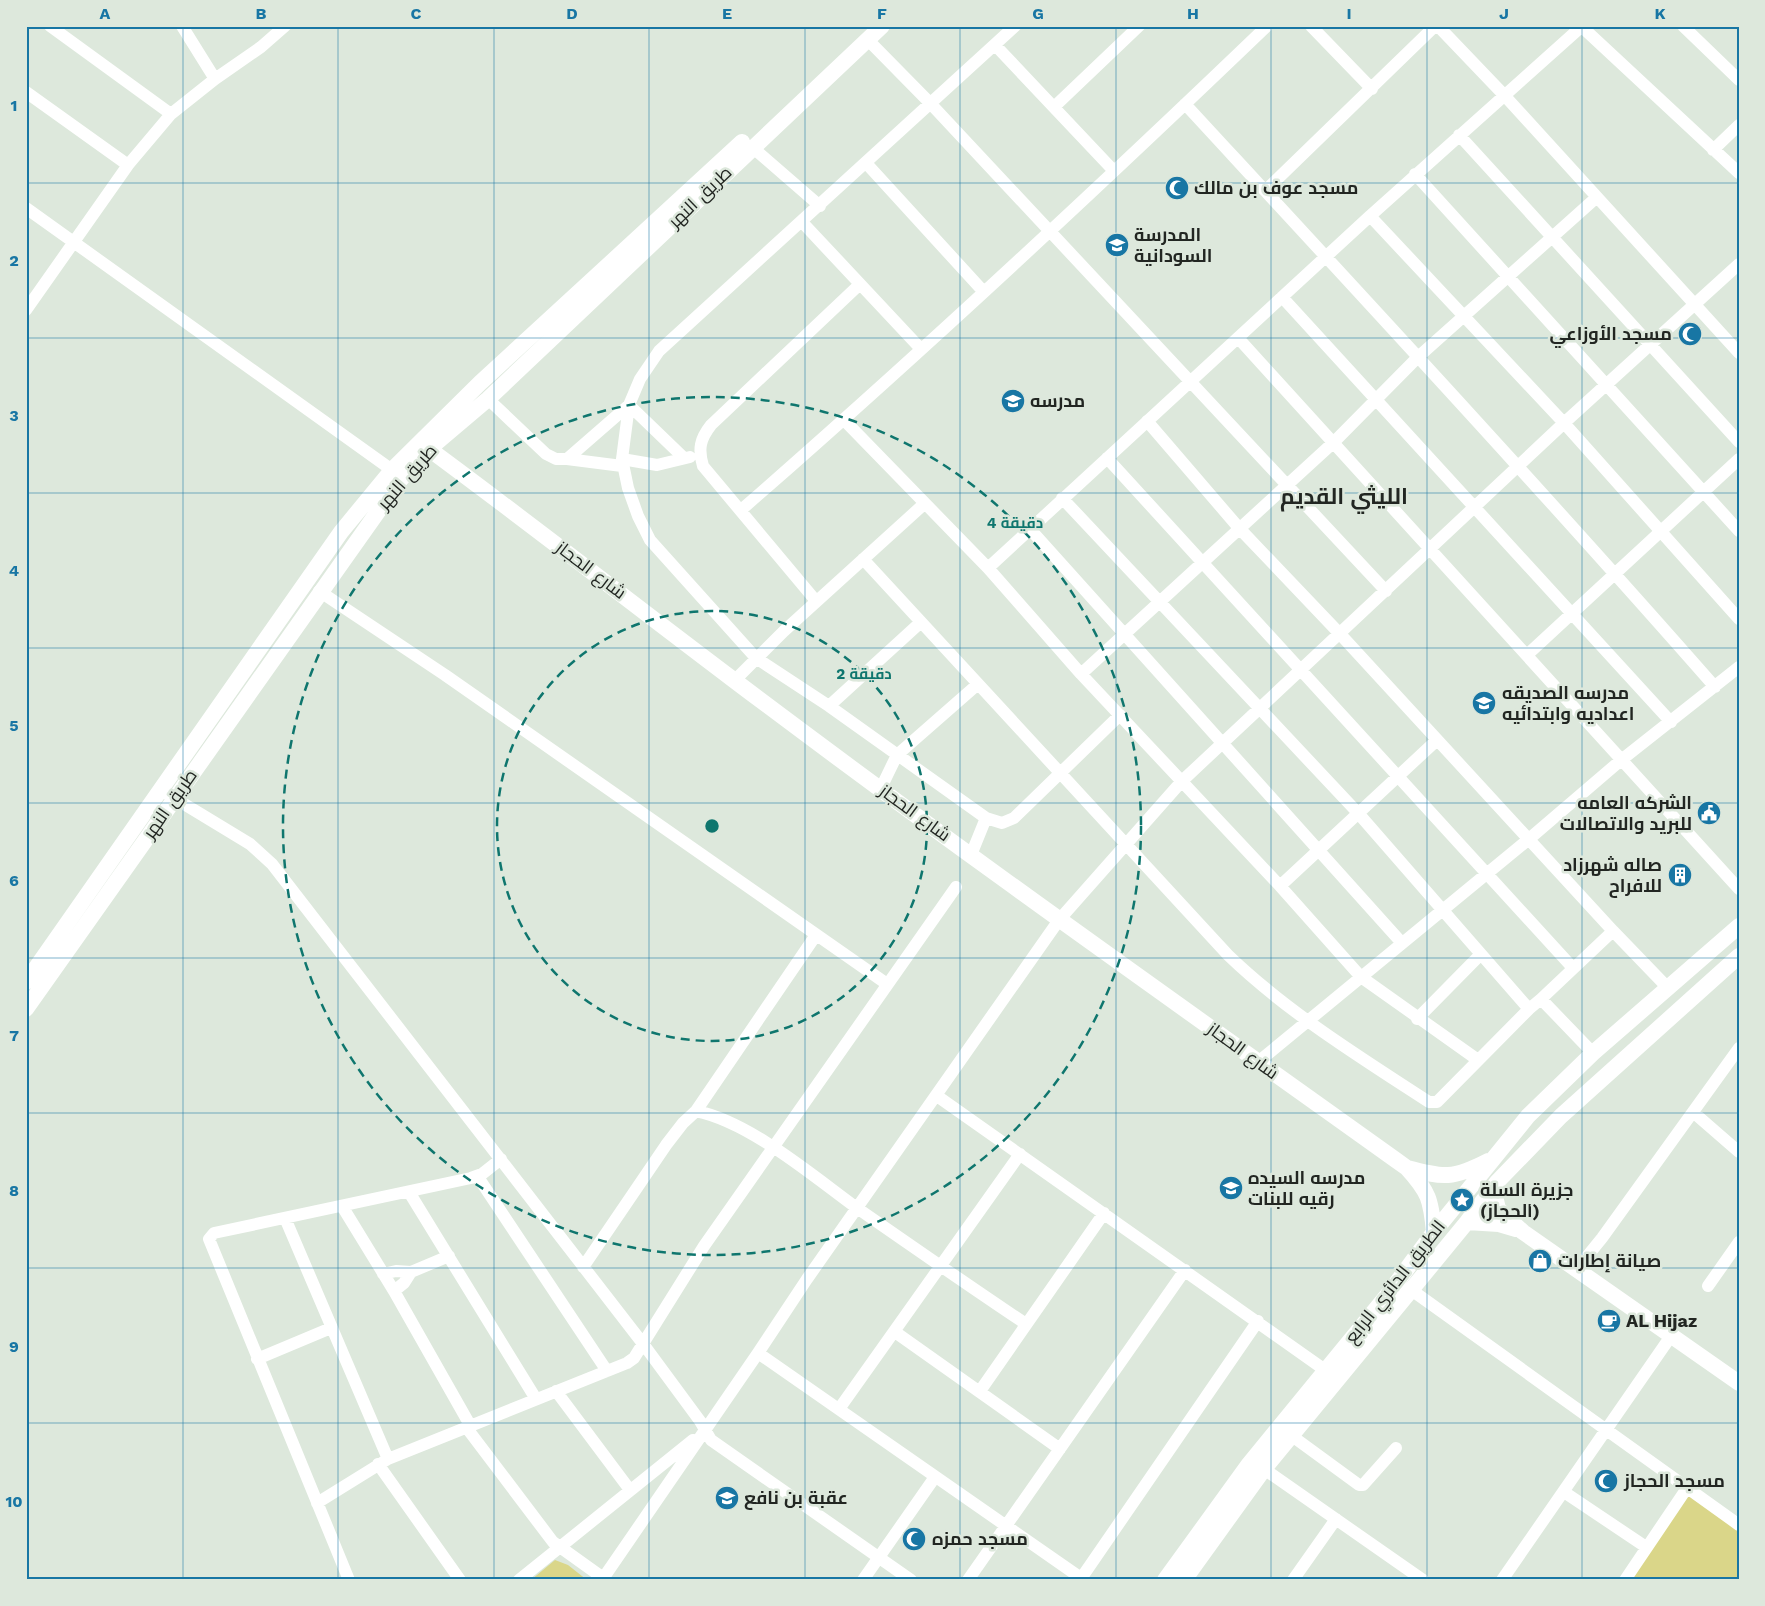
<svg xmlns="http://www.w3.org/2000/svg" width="1765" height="1606" font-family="'Work Sans',Cairo,sans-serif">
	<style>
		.green { fill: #dad689 }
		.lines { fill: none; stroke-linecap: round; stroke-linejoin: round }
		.minor { stroke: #fff; stroke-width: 12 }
		.major { stroke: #fff; stroke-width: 16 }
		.grid { fill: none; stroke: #1876a4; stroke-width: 1; stroke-opacity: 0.55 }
		.ring { fill: none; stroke: #0f766e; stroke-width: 2.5; stroke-dasharray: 9 6 }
		.labels { text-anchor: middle; stroke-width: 5; stroke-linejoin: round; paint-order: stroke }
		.poi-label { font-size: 18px; font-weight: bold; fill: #222622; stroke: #dde8dc; text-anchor: start }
		.street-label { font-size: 18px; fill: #222622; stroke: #dde8dc }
		.district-label { font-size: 22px; font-weight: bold; fill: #222622; stroke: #dde8dc }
		.centre { fill: #0f766e; stroke: #dde8dc; stroke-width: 2.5 }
		.ring-label { font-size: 15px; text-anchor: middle; font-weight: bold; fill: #0f766e; stroke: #dde8dc; stroke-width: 5; stroke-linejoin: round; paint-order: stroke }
		.neatline { fill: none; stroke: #1876a4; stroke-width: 2 }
		.grid-label { font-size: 16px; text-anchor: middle; font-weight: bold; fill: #1876a4 }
	</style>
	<rect width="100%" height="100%" fill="#dde8dc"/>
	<path class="green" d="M1688 1490 1739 1526V1580H1626Z
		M555 1560 568 1565 587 1580H531Z"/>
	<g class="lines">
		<path class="minor" d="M50 26 171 114
			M182 26 215 79
			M1015 26 659 351 640 379 629 405 622 459 628 488 638 516 650 540 756 658 829 706 986 818 1002 823 1014 818 1120 715
			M1311 26 1372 89
			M1438 26 1504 95 1739 353
			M1581 26 1739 173
			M1683 26 1739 80
			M1581 27 1370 216 1564 423 1739 619
			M868 40 930 103 1386 591
			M995 45 1114 171
			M26 92 128 165
			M1185 104C1363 297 1542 490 1715 687
			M1054 107 1139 26
			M1459 135 1739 442
			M752 147 820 206
			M1713 150 1739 125
			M866 163 983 291
			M1415 174 1739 531
			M1265 191 1435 26
			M26 208 392 470
			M802 222 921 349
			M1282 297 1671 722
			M26 310 128 165 171 114 215 79 261 47 285 26
			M1239 339 1739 889
			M488 399 546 454 556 459H567L629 405 684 458
			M844 420 988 568 1081 674 1280 886 1361 977 1478 1060
			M1147 421 1239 528 1340 634 1613 931 1667 987
			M1107 458 1573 968
			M567 459 622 466
			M622 459 657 465 690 457
			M1062 498 1358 813 1529 1009 1541 999 1593 1053
			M741 510C921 353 1095 191 1267 26
			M1030 529 1401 942
			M863 559 1228 955C1287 1012 1360 1057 1429 1102H1437L1529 1009
			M988 568 1370 216
			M319 591 445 675 887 984
			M816 601 703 466C698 449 700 439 711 425L859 285
			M1528 654 1739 459
			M1081 674 1334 442 1417 358 1597 197
			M735 680 784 631 924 504
			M829 706 921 622
			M881 788 897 755 978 684
			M161 790 250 844 272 864 644 1345 700 1421 711 1440 911 1580
			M971 855 986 818
			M1280 886 1437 740
			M1541 999 1613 931
			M1417 1019 1480 955
			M1258 1062 1529 839 1620 761 1739 667
			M937 1096 1325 1370
			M696 1111 816 935
			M1693 1112 1739 1152
			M478 1177 607 1371
			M409 1192 536 1399
			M342 1206 394 1291 470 1425
			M285 1218 388 1459
			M583 1267 666 1145 683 1123 696 1111C750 1122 813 1176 857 1208 913 1247 969 1286 1026 1324
			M1576 1270 1602 1238 1739 1048
			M383 1274 396 1271 411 1272 449 1256
			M1708 1286 1739 1242
			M1410 1289 1739 1525
			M394 1291 404 1283 411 1272
			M895 1332 1060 1449
			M758 1353 1081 1578
			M257 1359 331 1328
			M556 1391 630 1490
			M980 1391 1104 1213
			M839 1409 1020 1154
			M466 1427 553 1542 606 1580
			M1292 1436 1359 1485H1363L1396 1448
			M378 1464 460 1580
			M1264 1469 1423 1580
			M1564 1492 1646 1547
			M317 1503 388 1459 627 1363 634 1358 704 1246 956 887
			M349 1580 209 1239 214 1233 471 1178 482 1174 501 1159
			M519 1580 693 1440
			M602 1580 758 1353 807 1279 1059 920 1182 781 1564 423 1739 264
			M863 1580 935 1477
			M968 1580 1185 1270
			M1080 1580 1258 1321
			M1293 1580 1336 1519
			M1502 1580 1671 1336
			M1625 1580 1687 1488"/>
		<path class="major" d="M429 449C532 525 633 604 735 681 956 848 1182 1007 1407 1168 1429 1192 1431 1200 1434 1232
			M26 982 341 532 392 470 480 383 742 142
			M26 1009 401 479 429 449 488 399 882 26
			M1407 1168C1444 1178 1453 1179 1488 1161
			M1493 1187 1498 1209 1523 1232 1739 1383
			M1467 1222 1499 1224 1516 1229
			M1165 1580 1249 1464 1389 1293 1434 1232 1528 1116 1593 1053 1739 926
			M1184 1580 1264 1469 1467 1222 1497 1182 1561 1116 1739 956"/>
	</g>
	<path class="grid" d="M183 26V1580M338 26V1580M494 26V1580M649 26V1580M805 26V1580M960 26V1580M1116 26V1580M1271 26V1580M1427 26V1580M1582 26V1580M26 183H1739M26 338H1739M26 493H1739M26 648H1739M26 803H1739M26 958H1739M26 1113H1739M26 1268H1739M26 1423H1739"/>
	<g class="ring">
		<circle cx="712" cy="826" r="215"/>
		<circle cx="712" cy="826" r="429"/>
	</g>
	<defs>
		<g id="mosque-disc" transform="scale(1.25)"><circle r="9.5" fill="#1876a4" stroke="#dde8dc"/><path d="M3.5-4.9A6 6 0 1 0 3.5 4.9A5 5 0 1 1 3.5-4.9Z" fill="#fff"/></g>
		<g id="school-disc" transform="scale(1.25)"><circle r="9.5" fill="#1876a4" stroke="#dde8dc"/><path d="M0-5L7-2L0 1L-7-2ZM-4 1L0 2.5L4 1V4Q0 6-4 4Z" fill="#fff"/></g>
		<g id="civic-disc" transform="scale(1.25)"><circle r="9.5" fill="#1876a4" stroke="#dde8dc"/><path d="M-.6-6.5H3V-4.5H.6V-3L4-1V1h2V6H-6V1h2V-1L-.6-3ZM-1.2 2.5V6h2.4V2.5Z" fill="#fff"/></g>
		<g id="building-disc" transform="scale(1.25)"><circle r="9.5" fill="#1876a4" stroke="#dde8dc"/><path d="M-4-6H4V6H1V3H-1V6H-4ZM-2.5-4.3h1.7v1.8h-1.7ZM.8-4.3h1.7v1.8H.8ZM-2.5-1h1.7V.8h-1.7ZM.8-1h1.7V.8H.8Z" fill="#fff"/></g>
		<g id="sight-disc" transform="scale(1.25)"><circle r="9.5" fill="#1876a4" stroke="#dde8dc"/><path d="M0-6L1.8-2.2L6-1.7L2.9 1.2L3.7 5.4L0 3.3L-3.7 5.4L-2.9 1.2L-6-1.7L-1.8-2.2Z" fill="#fff"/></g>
		<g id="shop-disc" transform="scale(1.25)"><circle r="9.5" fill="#1876a4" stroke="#dde8dc"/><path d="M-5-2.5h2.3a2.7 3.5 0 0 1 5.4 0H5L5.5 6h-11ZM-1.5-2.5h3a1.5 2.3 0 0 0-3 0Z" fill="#fff"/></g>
		<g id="cafe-disc" transform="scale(1.25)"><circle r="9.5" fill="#1876a4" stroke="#dde8dc"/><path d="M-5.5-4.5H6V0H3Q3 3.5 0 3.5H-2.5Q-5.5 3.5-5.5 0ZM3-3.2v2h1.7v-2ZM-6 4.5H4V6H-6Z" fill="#fff"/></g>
	</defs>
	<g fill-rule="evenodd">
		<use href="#mosque-disc" x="1177" y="188"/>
		<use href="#school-disc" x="1117" y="245"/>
		<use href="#mosque-disc" x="1690" y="334"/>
		<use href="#school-disc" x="1013" y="401"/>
		<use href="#school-disc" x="1484" y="703"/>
		<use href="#civic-disc" x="1709" y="813"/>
		<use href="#building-disc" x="1680" y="875"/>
		<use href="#school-disc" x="1231" y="1188"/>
		<use href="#sight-disc" x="1462" y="1200"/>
		<use href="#shop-disc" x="1540" y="1261"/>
		<use href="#cafe-disc" x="1609" y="1321"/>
		<use href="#mosque-disc" x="1606" y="1481"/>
		<use href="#school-disc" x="727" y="1498"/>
		<use href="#mosque-disc" x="914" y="1539"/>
	</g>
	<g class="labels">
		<g class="poi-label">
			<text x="1194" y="194">مسجد عوف بن مالك</text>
			<text x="1134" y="241">المدرسة<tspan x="1134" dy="21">السودانية</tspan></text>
			<text x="1672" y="340" text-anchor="end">مسجد الأوزاعي</text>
			<text x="1030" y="407">مدرسه</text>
			<text x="1502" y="699">مدرسه الصديقه<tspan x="1502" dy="21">اعداديه وابتدائيه</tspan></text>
			<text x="1692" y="809" text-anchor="end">الشركه العامه<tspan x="1692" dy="21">للبريد والاتصالات</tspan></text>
			<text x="1662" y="871" text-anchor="end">صاله شهرزاد<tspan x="1662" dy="21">للافراح</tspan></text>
			<text x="1248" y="1184">مدرسه السيده<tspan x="1248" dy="21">رقيه للبنات</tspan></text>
			<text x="1480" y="1196">جزيرة السلة<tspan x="1480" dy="21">(الحجاز)</tspan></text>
			<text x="1558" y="1267">صيانة إطارات</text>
			<text x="1626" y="1327">AL Hijaz</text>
			<text x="1624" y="1487">مسجد الحجاز</text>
			<text x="744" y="1504">عقبة بن نافع</text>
			<text x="932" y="1545">مسجد حمزه</text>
		</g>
		<g class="street-label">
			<text transform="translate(700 197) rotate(-44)" y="6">طريق النهر</text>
			<text transform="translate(407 477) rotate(-49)" y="6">طريق النهر</text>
			<text transform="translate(591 570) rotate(37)" y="6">شارع الحجاز</text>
			<text transform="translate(170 804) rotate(-55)" y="6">طريق النهر</text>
			<text transform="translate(915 813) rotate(36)" y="6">شارع الحجاز</text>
			<text transform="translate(1243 1051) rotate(36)" y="6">شارع الحجاز</text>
			<text transform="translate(1395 1282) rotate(-52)" y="6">الطريق الدائري الرابع</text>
		</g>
		<g class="district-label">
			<text x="1344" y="504">الليثي القديم</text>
		</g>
	</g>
	<circle cx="712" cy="826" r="8" class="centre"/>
	<g class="ring-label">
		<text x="1015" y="528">4 دقيقة</text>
		<text x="864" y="679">2 دقيقة</text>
	</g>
	<rect width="1765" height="1606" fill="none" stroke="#dde8dc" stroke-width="55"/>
	<rect x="28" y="28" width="1710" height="1550" class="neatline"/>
	<g class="grid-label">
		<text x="105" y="19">A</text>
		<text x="261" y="19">B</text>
		<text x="416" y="19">C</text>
		<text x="572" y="19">D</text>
		<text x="727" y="19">E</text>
		<text x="882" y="19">F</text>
		<text x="1038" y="19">G</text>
		<text x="1193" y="19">H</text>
		<text x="1349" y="19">I</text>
		<text x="1504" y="19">J</text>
		<text x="1660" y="19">K</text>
		<text x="14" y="111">1</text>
		<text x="14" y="266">2</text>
		<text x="14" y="421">3</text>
		<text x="14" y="576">4</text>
		<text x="14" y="731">5</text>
		<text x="14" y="886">6</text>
		<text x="14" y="1041">7</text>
		<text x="14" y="1196">8</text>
		<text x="14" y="1352">9</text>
		<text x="14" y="1507">10</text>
	</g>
</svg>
